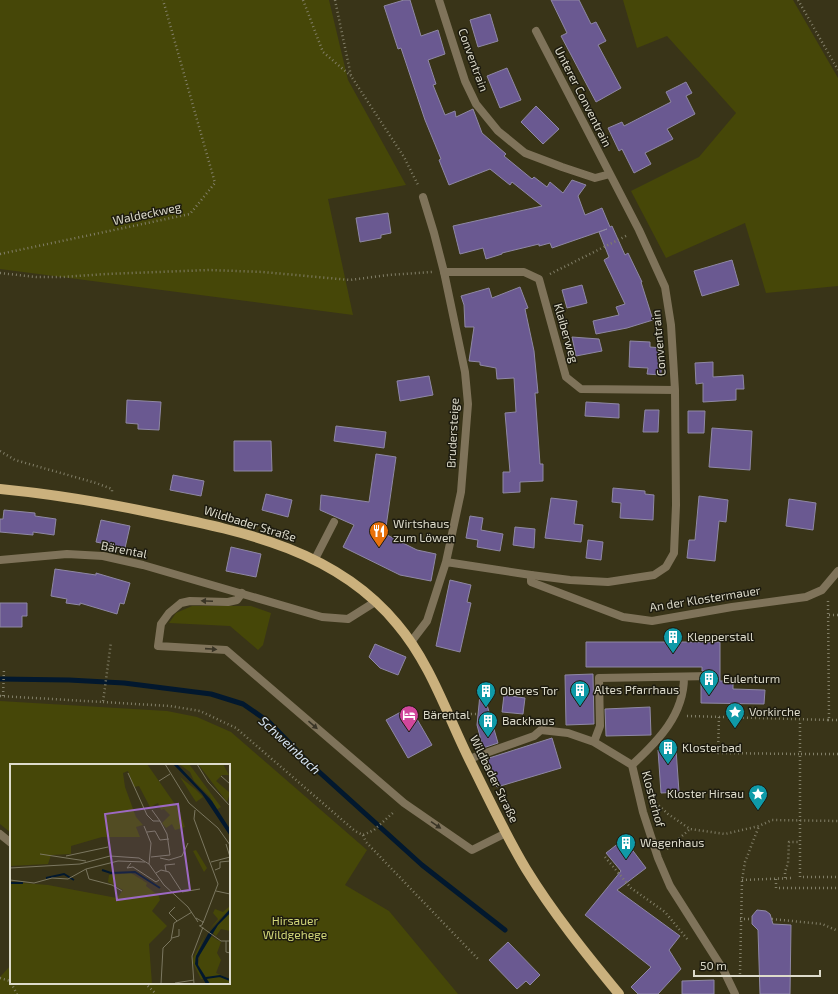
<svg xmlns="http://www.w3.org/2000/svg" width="838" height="994" font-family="'Exo 2',sans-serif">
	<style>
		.green { fill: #464708 }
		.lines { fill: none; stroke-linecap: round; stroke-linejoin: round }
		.stream { stroke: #02182e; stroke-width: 5 }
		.building { fill: #6a5991; stroke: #8f88a4 }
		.path { stroke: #827f68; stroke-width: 2.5; stroke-dasharray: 1 3; stroke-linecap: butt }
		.service { stroke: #7f735a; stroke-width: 8 }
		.minor { stroke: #7f735a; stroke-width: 8 }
		.primary { stroke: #cbb17d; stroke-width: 10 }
		.oneway { fill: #3a3526 }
		.labels { text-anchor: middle; stroke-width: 3; stroke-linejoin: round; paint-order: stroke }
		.street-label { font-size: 12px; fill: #dddbcb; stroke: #1d1b0f }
		.poi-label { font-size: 12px; fill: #dddbcb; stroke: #1d1b0f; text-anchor: start }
		.park-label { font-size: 12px; fill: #d1d678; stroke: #1d1b0f }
		.water-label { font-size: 13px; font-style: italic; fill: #d7e5f2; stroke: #1d1b0f }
		.inset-river { fill: none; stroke: #02182e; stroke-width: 2 }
		.inset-road { fill: none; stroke: #7b7760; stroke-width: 1 }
		.view { fill: #9d69c3; fill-opacity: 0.15; stroke: #9d69c3; stroke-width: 2 }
		.inset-edge { fill: none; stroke: #dddbcb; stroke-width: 2 }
	</style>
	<rect width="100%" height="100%" fill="#393418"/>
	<path class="green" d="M0 0H329L348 80 406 185 328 199 353 315 0 269Z
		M623 0H793L838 78V286L766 293 745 223 666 258 631 191 699 157 736 113 667 36 637 48Z
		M192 606H251L271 613 263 645 258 650 230 626 169 623 176 613Z
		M0 701 167 711 197 717 231 732 367 850 345 885 389 911 458 994H0V977L11 965V983H229V765H11V833L0 824Z"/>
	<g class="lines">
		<path class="stream" d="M0 679 69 680 124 683 211 694 243 704 269 722 307 761 422 865 505 930"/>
	</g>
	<path class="building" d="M404 0H410L421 36 438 30 445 54 428 60 436 84 433 85 445 115 455 111 456 117 473 109 482 133 506 154 504 156 532 179 534 177 547 187 550 182 563 193 572 180 586 185 578 196 585 215 602 208 610 227 612 226 625 255 628 253 642 282H641L653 320 627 328 596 334 593 321 619 315 616 307 625 304 604 260 609 257 599 232 607 229 552 248 550 243 539 246V244L502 253V254L486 259 483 248 460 254 453 226 542 206 512 182 510 185 490 169 449 185 439 160 441 159 425 120 401 48 398 49 384 6Z
		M551 0H579L591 24 596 22 606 41 598 45 621 88 596 102 561 36 567 33Z
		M490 14 498 41 478 47 470 20Z
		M507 68 521 100 500 108 487 76Z
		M686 82 692 93 686 96 695 114 667 129 673 139 645 153 651 164 634 173 622 149 619 151 608 128 622 122 624 126 671 102 666 92Z
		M536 106 559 129 543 144 521 122Z
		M388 213 391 233 381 235V238L360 242 356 218Z
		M732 260 739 285 702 296 694 271Z
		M582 285 587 303 567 308 562 290Z
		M520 287 528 308 525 309 534 351 538 393H535L540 464H543V481L520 482V492L503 493V472H510L505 413 516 412 514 378 497 379 496 368 480 365V362L469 361 474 327H465L464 305 461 296 489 288 492 298Z
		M572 337 599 339 602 351 576 356Z
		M630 341 650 342V347L662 348 661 375 647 374 648 368 629 367Z
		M713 362V377L743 375 744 389H736V400L703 402V383L696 384 695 363Z
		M429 376 433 395 400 401 397 381Z
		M127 400 161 402 159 430 138 429V424L126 423Z
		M586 402 619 404V418L585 416Z
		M645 410H659L658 432H643Z
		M688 411H705L704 433H688Z
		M336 426 386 432 384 448 334 441Z
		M712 428 752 431 750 470 709 467Z
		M234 441H271L272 471H234Z
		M376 454 396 457 385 534 417 550 436 554 431 581 400 575 343 547 354 525 320 510 321 495 369 502Z
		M173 475 204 481 201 496 170 490Z
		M613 488 645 491V494L654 495 653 520 620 518 621 503 612 502Z
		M266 494 292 500 288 517 262 510Z
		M699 496 728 500 726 522 719 521 715 561 687 558 689 540H695Z
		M551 498 577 501 574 524 583 525 581 542 545 538Z
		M789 499 816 503 813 530 786 526Z
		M4 510 35 513V516L56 519 54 535 33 532V535L0 532V519H3Z
		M470 516 483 518 481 530 503 534 500 551 477 547 478 540 466 538Z
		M101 520 130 526 125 548 96 542Z
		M515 527 535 529 534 548 513 545Z
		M588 540 603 542 601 560 586 558Z
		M231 547 261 554 256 577 226 571Z
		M55 569 96 575V573L130 583 124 604 120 603 117 614 80 603V605L66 603 67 599 51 596Z
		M450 580 471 585 467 602 471 603 460 652 436 646Z
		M0 603H27V616H22V627H0Z
		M586 642H720V681H733V689L765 690 764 704 701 703V682L714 681 717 676 714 671H702V667H586Z
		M375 644 406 657 398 675 380 668 369 657Z
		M593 674 594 724 566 725 565 675Z
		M481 684 498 743 483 748 477 725Z
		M504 695 525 698 523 714 502 712Z
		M410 707 432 745 408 758 386 720Z
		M650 707 651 735 606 736 605 709Z
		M552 738 561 768 497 787 486 759Z
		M676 749 679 792 661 793 658 750Z
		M624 839 646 868 617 890 680 936 669 950 681 969 658 994H638L631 987 651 967 585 915 621 871 606 853Z
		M757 910 766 911 770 914 773 924 791 925 790 994H760L758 930 752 924V916Z
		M508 942 540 975 530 985 526 981 517 989 489 960Z
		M714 980V994H682V981Z"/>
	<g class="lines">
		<path class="path" d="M303 0 323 52 351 76
			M335 0 351 76 404 157 419 187
			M798 0 838 70
			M0 254 190 214 215 183 163 0
			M0 273 36 277H63L106 274 209 270 263 272 350 280 388 275 432 272
			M550 274 628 235
			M0 451 15 460 96 483 112 489V492
			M829 615H838
			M0 696 103 702 111 642
			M3 696 4 669
			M103 702 170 706 200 711 236 728 355 831 363 835 374 830 395 811
			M463 715 471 714H478
			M687 716 829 720 828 601 827 599
			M719 717 718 753 800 754V720
			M828 720H838
			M838 754H800V877H838
			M653 800 668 814 690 829 725 834 759 826 772 820 838 821
			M363 835 366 842 478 959
			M667 849 690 829
			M605 857 631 888 665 912 688 940
			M785 878V872L788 863 789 842H800
			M776 879V888H838
			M742 880 793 878
			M740 919H752
			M772 919 822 924 838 931
			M740 974 742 880 745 862 759 826
			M0 978 10 981 11 983
			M11 983 17 994
			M145 983 156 994"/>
		<path class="service" d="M423 197 434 233 444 272
			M315 559 334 522
			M531 575V582L623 617 652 621 732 607 806 597 822 590 838 571
			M242 593 237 600 228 602 190 601 181 603 169 613 161 624 158 646 226 650 404 803 472 850 506 833
			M594 742 600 726 599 678 712 676
			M469 759 534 736 541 730 568 733 594 742 632 765 643 812 658 858 670 886 724 971 735 994
			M632 765C658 741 684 715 684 677"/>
		<path class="minor" d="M439 0 465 81 476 104 498 131 525 153 562 167 595 178 610 174 639 230 665 287 671 325 675 390 676 505 674 553 666 567 654 575 608 582 570 580 531 575 446 562
			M536 31 610 174
			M0 560 67 554 103 556 143 565 322 617 348 619 375 602
			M411 642 427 621 446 562 461 492 468 404 465 372 444 272H524L539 279 566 377 581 389 675 390
			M0 834 11 843"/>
		<path class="primary" d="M0 489C53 494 106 503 158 514 246 532 337 551 397 624 431 664 447 715 470 761 488 797 505 834 526 869 553 913 586 954 619 994"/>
	</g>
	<defs><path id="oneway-solid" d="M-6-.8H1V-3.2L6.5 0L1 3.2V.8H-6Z"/></defs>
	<g class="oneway">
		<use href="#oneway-solid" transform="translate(207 601) rotate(-178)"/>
		<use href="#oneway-solid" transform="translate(211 649) rotate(4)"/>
		<use href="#oneway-solid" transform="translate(313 725) rotate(41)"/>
		<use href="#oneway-solid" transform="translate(436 825) rotate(34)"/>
	</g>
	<defs>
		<g id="restaurant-pin" transform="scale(1)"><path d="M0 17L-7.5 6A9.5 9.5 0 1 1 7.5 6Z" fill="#e8710a" stroke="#1d1b0f"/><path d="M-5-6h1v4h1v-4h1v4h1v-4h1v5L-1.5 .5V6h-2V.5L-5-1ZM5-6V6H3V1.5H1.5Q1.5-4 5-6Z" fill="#fff"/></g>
		<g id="building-pin" transform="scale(1)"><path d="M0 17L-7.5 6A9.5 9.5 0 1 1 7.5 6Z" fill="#0f9aa8" stroke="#1d1b0f"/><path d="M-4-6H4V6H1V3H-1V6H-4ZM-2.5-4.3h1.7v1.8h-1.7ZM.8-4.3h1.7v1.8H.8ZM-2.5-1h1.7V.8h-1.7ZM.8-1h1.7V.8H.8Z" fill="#fff"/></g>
		<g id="sight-pin" transform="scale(1)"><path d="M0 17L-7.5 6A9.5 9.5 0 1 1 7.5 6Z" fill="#0f9aa8" stroke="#1d1b0f"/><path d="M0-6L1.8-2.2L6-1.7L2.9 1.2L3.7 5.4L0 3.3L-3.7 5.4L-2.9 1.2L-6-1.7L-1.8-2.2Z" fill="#fff"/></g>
		<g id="hotel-pin" transform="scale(1)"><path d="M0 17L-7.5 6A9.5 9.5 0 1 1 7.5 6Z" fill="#d1479c" stroke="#1d1b0f"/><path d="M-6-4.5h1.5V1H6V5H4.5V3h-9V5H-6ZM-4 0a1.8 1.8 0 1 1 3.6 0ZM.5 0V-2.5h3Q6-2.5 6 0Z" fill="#fff"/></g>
	</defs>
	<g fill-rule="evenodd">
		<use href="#restaurant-pin" x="379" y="531"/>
		<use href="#building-pin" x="673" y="637"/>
		<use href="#building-pin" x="709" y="679"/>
		<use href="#building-pin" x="580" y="690"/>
		<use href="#building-pin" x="486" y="691"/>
		<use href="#sight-pin" x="735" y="712"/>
		<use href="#hotel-pin" x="409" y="715"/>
		<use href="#building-pin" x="488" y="721"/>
		<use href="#building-pin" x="668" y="748"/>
		<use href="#sight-pin" x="758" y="794"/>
		<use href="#building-pin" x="626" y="843"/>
	</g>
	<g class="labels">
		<g class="street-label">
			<text transform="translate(473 60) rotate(70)" y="4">Conventrain</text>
			<text transform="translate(583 97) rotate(63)" y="4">Unterer Conventrain</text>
			<text transform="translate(147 214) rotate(-12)" y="4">Waldeckweg</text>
			<text transform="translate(566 333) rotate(74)" y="4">Klaiberweg</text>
			<text transform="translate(659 343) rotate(-95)" y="4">Conventrain</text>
			<text transform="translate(453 433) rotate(-87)" y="4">Brudersteige</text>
			<text transform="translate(250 524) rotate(17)" y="4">Wildbader Straße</text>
			<text transform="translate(124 550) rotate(11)" y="4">Bärental</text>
			<text transform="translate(705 599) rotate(-9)" y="4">An der Klostermauer</text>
			<text transform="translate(494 779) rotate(64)" y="4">Wildbader Straße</text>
			<text transform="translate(653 799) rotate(75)" y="4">Klosterhof</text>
		</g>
		<g class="poi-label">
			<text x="393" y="528">Wirtshaus<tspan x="393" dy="14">zum Löwen</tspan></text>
			<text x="687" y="641">Klepperstall</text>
			<text x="723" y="683">Eulenturm</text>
			<text x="594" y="694">Altes Pfarrhaus</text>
			<text x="500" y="695">Oberes Tor</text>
			<text x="749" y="716">Vorkirche</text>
			<text x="423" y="719">Bärental</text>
			<text x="502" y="725">Backhaus</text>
			<text x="682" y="752">Klosterbad</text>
			<text x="744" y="798" text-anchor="end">Kloster Hirsau</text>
			<text x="640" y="847">Wagenhaus</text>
		</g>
		<g class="park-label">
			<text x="295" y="925">Hirsauer<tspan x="295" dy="14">Wildgehege</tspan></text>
		</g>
		<g class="water-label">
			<text transform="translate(290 745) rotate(43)" y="5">Schweinbach</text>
		</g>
	</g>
	<g transform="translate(10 764)">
		<rect width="220" height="220" fill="#393418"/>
		<path d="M0 0H137L169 46 175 63 165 66 162 60 156 64 152 59 160 51 154 45 151 46 148 39 140 43 129 22 124 23 118 7 113 9 115 23 126 53 133 61 126 63 130 73H92L61 82V90L41 91 38 100 0 102ZM169 0H179L211 43 206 46 200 33 184 17 180 8ZM188 0H213L219 11H212L206 17 220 29 217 38ZM170 13 185 25 193 33 186 38ZM186 86 197 104 194 108 183 87ZM121 109 137 119 136 122 149 132 150 136 142 147 157 162 139 180 142 220H0V118L38 121 107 134 113 126 98 118 99 111ZM220 142V145L199 166 208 155 203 149 205 145 213 148ZM220 149V167L211 165 206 172 203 169 208 161ZM196 169 185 195 193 215H191L183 199V194ZM201 172 211 178 207 189 211 196 206 209 220 215 219 220H200L188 201 190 190Z" fill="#464708"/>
		<path d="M163 0H167L202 37 220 65V72L192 30ZM220 145V149L208 161 188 194V201L200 220H196L185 200 186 192 198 170Z" fill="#02182e"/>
		<path class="inset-river" d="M92 106 101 109 125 108 150 124M36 114 54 110 64 116M0 119H13M196 214 210 212 220 216"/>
		<path class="inset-road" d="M155 0 179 39 208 64 220 81M187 0 198 18 220 42M118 9 137 51 143 57H150L157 70 160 91 141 93M211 12 220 20M149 17 160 10M142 46 150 57M185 46 184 55 208 120 193 159M134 62 141 79 139 100M137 68 145 67 150 76 159 75M216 80 220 93M30 90 76 97M56 92 98 83M150 94 159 96 172 92 178 79M201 98 220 93M121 99 117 104 123 103 146 118 149 116M0 104 70 100 100 92 129 94 139 100 154 121 178 143 188 158M76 105 79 115 102 121 112 127M205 106 210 104V98L220 97M156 107 155 101 165 100M146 109 151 106 159 108 172 128M0 116 24 119 42 114 58 115 76 105 108 97 135 98M206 127 220 130M172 128 190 125M165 143 159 149 167 157M186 154 193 158 192 161 189 162M190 162 211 177H220M162 174 169 172V165M216 177V188L220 189M165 219 184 216M151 220 153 184 161 176 164 159 182 148M184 220 182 192 193 163"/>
		<path class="view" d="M168 40 180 126 107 136 95 50Z"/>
		<rect width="220" height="220" class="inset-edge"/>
	</g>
	<path d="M694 970v6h126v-6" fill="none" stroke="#dddbcb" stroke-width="2"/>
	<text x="700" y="970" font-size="12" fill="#dddbcb" stroke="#1d1b0f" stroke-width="3" paint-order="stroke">50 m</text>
</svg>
